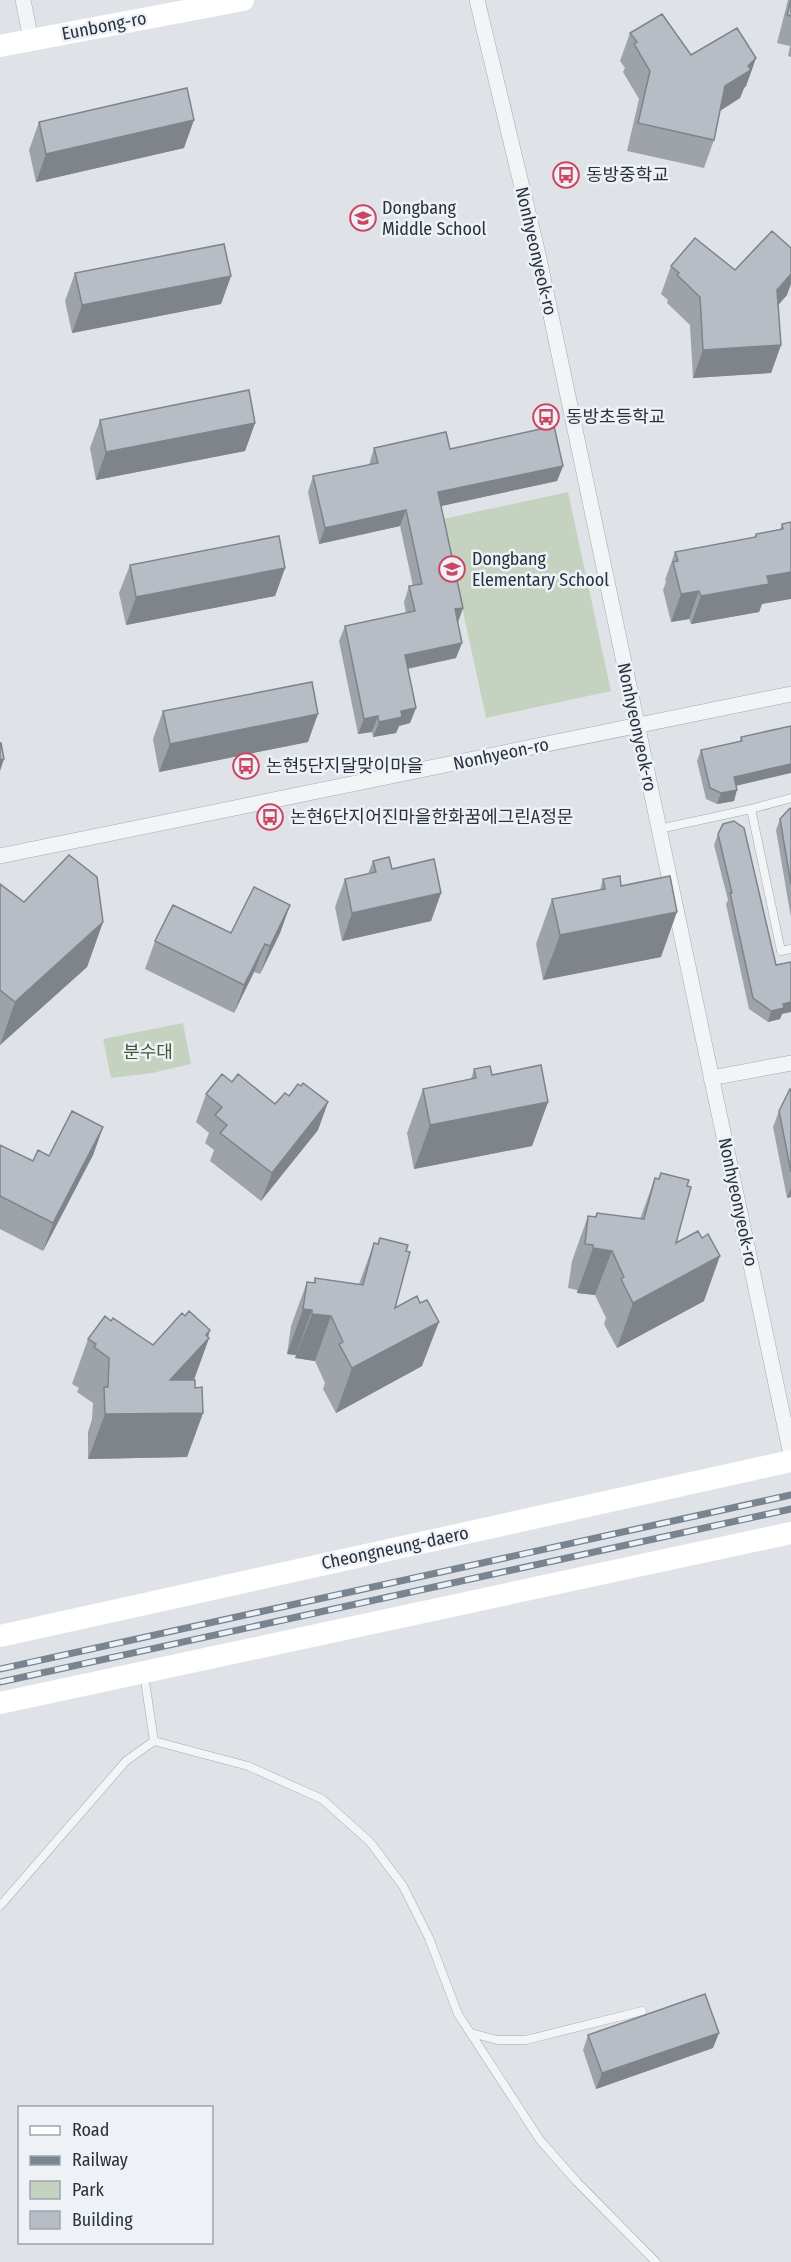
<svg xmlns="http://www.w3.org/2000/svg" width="791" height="2262" font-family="'Fira Sans Condensed','Noto Sans KR',sans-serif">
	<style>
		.green { fill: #c6d2c0 }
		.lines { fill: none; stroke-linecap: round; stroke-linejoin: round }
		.service-casing { stroke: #a4aab2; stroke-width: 9 }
		.minor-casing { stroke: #a4aab2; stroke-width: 16 }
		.service { stroke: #f2f4f6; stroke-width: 8 }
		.minor { stroke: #f2f4f6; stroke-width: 15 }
		.secondary { stroke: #fff; stroke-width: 22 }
		.rail-casing { stroke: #798491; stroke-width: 7 }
		.rail { stroke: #eef2f6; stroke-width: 4.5; stroke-dasharray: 14; stroke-linecap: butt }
		.wall { fill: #9da3a9 }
		.shaded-wall { fill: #7f848a }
		.building { fill: #b6bdc5; stroke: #7f848a; stroke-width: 1.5 }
		.labels { text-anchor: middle; stroke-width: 5; stroke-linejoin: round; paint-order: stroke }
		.street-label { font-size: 18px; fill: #28323f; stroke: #eef2f6 }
		.poi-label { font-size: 18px; fill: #28323f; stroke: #eef2f6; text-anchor: start }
		.park-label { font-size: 18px; fill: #3f5a36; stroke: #eef2f6 }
	</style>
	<rect width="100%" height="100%" fill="#dfe3e8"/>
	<path class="green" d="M568 492 611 691 486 718 443 519Z
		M183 1023 191 1064 152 1073 111 1078 103 1039Z"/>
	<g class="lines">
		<g class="service-casing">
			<path id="service" d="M751 809 781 951 791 949
				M659 829 751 809 791 798
				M144 1674 154 1741 248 1766 322 1799 370 1842 403 1886 429 1938 458 2014 540 2140 577 2182 656 2262
				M0 1906 126 1761 154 1741
				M471 2033 497 2040H526L642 2011"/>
		</g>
		<g class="minor-casing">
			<path id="minor" d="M23 0 31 40
				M477 0 538 254 791 1455
				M0 856 791 694
				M711 1078 791 1063"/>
		</g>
		<use href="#service" class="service"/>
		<use href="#minor" class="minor"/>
		<path class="secondary" d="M0 46 243 0
			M0 1636 791 1461
			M0 1703 791 1533"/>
		<g class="rail-casing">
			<path id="rail" d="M0 1669 791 1495
				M0 1682 791 1509"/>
		</g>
		<use href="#rail" class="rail"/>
	</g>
	<path class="wall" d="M788 0H791V57L788 56 790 46 777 43Z
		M630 33 691 55 756 58 746 86 744 88 740 98 720 111 714 140 704 168 627 151 639 99 623 72 625 68 620 61Z
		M39 122 184 148 36 182 29 150Z
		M671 266 735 270 787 295 778 305 781 345 771 373 693 378 690 325 667 303 668 300 661 294Z
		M75 273 231 276 221 304 72 333 65 301Z
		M100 420 255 423 245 451 96 480 90 448Z
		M374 448 450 449 563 466 557 481 441 506 463 608 458 623 456 658 408 669 416 708 410 723 399 726 396 733 373 737 372 732 358 734 339 641 345 626 406 613 404 602 409 586H413L400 526 319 544 308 492 313 476 369 465Z
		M791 522 759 612 691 624 689 619 671 622 663 590 666 582 665 580 675 552 754 538 756 534 780 530 782 524Z
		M130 565 285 568 275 596 126 625 119 593Z
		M163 711 308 742 159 772 153 739Z
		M791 726 737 786 734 801 717 804 706 799 697 761 701 750 740 741 741 737Z
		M791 808V918L776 830 780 819Z
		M718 834 782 1014 780 1019 768 1022 749 1009 726 904 728 900 714 845Z
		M373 861 441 893 431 921 342 941 335 907 345 879 368 874Z
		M603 879 621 886 661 957 543 980 536 944 552 899 600 890Z
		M0 884 24 902 103 922 87 967 0 1045Z
		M290 905 280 933 260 974 254 972 234 1013 145 969 155 941 231 933Z
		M474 1069 492 1075 548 1102 532 1146 414 1169 407 1133 423 1089 471 1079Z
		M232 1082 275 1104 289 1096 328 1102 318 1130 261 1201 210 1161 214 1150 205 1143 209 1133 196 1122 206 1094Z
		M791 1089V1197L787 1198 773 1127 779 1111Z
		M103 1127 93 1155 43 1251 0 1229V1145L33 1161 49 1156Z
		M661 1173 676 1243 704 1301 617 1348 604 1324 606 1318 595 1295 577 1293V1290L568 1288 572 1261 588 1216 595 1217 597 1213 640 1219 655 1178 659 1179Z
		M374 1243 395 1308 422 1366 336 1413 323 1389 325 1383 315 1361 295 1358 296 1355 287 1354 291 1326 307 1282H314L315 1278 359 1284Z
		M185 1316 210 1330 208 1337 209 1338 194 1380 195 1388 203 1413 187 1457 88 1459V1432L92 1419 93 1403 77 1392 79 1388 72 1384 88 1339 111 1321 153 1345Z
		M588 2035 713 2048 596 2089 583 2050Z"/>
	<path class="shaded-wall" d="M756 58 746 86 744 88 740 98 715 114 725 86Z
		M194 120 184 148 36 182 46 154Z
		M791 269V284L787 295 767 318 777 290Z
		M231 276 221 304 72 333 82 305Z
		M781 345 771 373 693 378 703 350Z
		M255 423 245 451 96 480 106 452Z
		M563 466 557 481 432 508 438 492Z
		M406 510 400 526 319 544 325 528Z
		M285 568 275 596 126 625 136 597Z
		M791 572V599L762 604 759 612 691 624 701 596 767 576Z
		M699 591 689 619 671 622 681 594Z
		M463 608 457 624 455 609Z
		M462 643 456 658 400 670 405 655Z
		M416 708 410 723 399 726 396 733 373 737 379 722 401 711Z
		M318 714 308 742 159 772 170 744Z
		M378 716 372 732 358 734 364 719Z
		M4 759 0 771V760Z
		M791 764V773L731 787 734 777Z
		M737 790 734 801 717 804 721 793Z
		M441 893 431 921 342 941 352 913Z
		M290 905 280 933 260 974 270 946Z
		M677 912 661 957 543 980 560 935Z
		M103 922 87 967 0 1045 15 1002Z
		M265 944 254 972 234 1013 244 985Z
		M791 1002V1012L782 1014 780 1019 768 1022 771 1011 783 1004Z
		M328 1102 318 1130 261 1201 272 1173Z
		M548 1102 532 1146 414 1169 430 1125Z
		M103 1127 93 1155 43 1251 53 1223Z
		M791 1188V1197L787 1198Z
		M593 1248 612 1251 595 1295 577 1293Z
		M720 1256 704 1301 617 1348 633 1303Z
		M303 1309 312 1310 296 1355 287 1354Z
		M312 1314 331 1316 315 1361 295 1358Z
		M439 1322 422 1366 336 1413 352 1368Z
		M210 1330 207 1340 209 1338 193 1382 203 1413 187 1457 88 1459 105 1414 206 1335Z
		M719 2033 713 2048 596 2089 602 2073Z"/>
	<path class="building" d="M791 0V16L787 15Z
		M662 14 691 55 737 28 756 58 748 66 751 70 725 86 714 140 638 123 650 71 634 44 637 42 630 33Z
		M187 88 194 120 46 154 39 122Z
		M772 231 791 248V274L777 290 781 345 703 350 700 297 677 275 679 273 671 266 695 238 735 270Z
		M224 244 231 276 82 305 75 273Z
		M249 390 255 423 106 452 100 420Z
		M554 426 563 466 438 492 463 608 455 609 462 643 405 655 416 708 401 711 402 717 379 722 378 716 364 719 345 626 415 611 409 586 422 584 406 510 325 528 313 476 378 463 374 448 446 432 450 449Z
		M791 522V572L767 576 769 584 701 596 699 591 681 594 673 562 678 561 675 552 756 537V534L783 529 782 524Z
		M279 536 285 568 136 597 130 565Z
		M312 682 318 714 170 744 163 711Z
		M791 726V764L734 777 737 790 721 793 710 788 701 750 742 741 741 737Z
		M0 743H1L4 759 0 760Z
		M791 808V884L780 819 789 809Z
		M734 821 744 828 776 965 791 962V1002L783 1004 784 1008 771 1011 753 998 730 893H732L718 834 723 824Z
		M69 855 97 877 103 922 15 1002 0 990V884L24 902Z
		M389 857 392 869 434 859 441 893 352 913 345 879 376 872 373 861Z
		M620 876 621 886 670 876 677 912 560 935 552 899 605 889 603 879Z
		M254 887 290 905 270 946 265 944 244 985 155 941 173 905 231 933Z
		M541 1065 548 1102 430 1125 423 1089 476 1078 474 1069 490 1066 492 1075Z
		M222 1074 232 1082 238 1074 275 1104 285 1093 289 1096 298 1084 301 1086 303 1083 328 1102 272 1173 220 1133 227 1125 215 1115 222 1107 206 1094Z
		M790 1089H791V1172L779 1111Z
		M72 1111 103 1127 53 1223 0 1196V1145L33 1161 38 1150 49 1156Z
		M661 1173 689 1180 687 1186 691 1187 676 1243 698 1231 702 1238 708 1234 720 1256 633 1303 621 1279 624 1277 612 1251 593 1248V1245L585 1244 588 1216 596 1217 597 1213 644 1219 655 1178 659 1179Z
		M380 1238 408 1245 406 1251 410 1252 395 1308 417 1296 420 1303 427 1300 439 1322 352 1368 339 1344 343 1342 331 1316 312 1314V1310L303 1309 307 1282 315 1283V1278L363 1285 374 1243 378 1244Z
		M189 1311 210 1330 206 1335 209 1338 170 1380H195V1388L202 1387 203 1413 105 1414 104 1387H108L109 1358 94 1347 96 1344 88 1339 105 1316 111 1321 113 1318 153 1345 182 1313 185 1316Z
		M705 1994 719 2033 602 2073 588 2035Z"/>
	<defs>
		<g id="bus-ring" transform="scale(1.35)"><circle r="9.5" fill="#eef2f6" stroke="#cc4563" stroke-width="1.5"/><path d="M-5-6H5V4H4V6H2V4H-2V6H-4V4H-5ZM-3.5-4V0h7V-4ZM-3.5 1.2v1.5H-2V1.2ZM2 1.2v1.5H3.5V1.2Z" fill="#cc4563"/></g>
		<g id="school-ring" transform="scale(1.35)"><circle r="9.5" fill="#eef2f6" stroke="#cc4563" stroke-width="1.5"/><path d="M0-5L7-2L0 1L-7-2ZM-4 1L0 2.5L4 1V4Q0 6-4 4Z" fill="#cc4563"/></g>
	</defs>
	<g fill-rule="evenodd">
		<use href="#bus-ring" x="566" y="175"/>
		<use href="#school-ring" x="363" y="218"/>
		<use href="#bus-ring" x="546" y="417"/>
		<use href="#school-ring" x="452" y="569"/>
		<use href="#bus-ring" x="246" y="766"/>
		<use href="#bus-ring" x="270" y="817"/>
	</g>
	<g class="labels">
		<g class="street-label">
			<text transform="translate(104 26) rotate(-11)" y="6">Eunbong-ro</text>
			<text transform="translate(536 251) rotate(77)" y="6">Nonhyeonyeok-ro</text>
			<text transform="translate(637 727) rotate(78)" y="6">Nonhyeonyeok-ro</text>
			<text transform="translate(501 754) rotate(-12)" y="6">Nonhyeon-ro</text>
			<text transform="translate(738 1202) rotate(78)" y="6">Nonhyeonyeok-ro</text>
			<text transform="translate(395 1548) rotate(-12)" y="6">Cheongneung-daero</text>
		</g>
		<g class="poi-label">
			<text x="586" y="181">동방중학교</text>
			<text x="382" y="214">Dongbang<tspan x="382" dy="21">Middle School</tspan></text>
			<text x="566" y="423">동방초등학교</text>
			<text x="472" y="565">Dongbang<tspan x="472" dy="21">Elementary School</tspan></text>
			<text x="266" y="772">논현5단지달맞이마을</text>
			<text x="290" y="823">논현6단지어진마을한화꿈에그린A정문</text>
		</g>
		<g class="park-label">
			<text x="148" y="1058">분수대</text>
		</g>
	</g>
	<rect x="18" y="2106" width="195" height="138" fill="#eef2f6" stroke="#9fa5ad" stroke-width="1.5"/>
	<rect x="30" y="2126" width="30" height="9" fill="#ffffff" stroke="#9fa5ad" stroke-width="1.5"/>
	<text x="72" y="2136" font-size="18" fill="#28323f">Road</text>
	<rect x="30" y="2156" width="30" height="9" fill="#798491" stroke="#9fa5ad" stroke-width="1.5"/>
	<text x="72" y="2166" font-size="18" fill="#28323f">Railway</text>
	<rect x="30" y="2181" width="30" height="18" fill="#c6d2c0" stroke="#9fa5ad" stroke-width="1.5"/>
	<text x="72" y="2196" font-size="18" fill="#28323f">Park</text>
	<rect x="30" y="2211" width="30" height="18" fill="#b6bdc5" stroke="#9fa5ad" stroke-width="1.5"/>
	<text x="72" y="2226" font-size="18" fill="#28323f">Building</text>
</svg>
